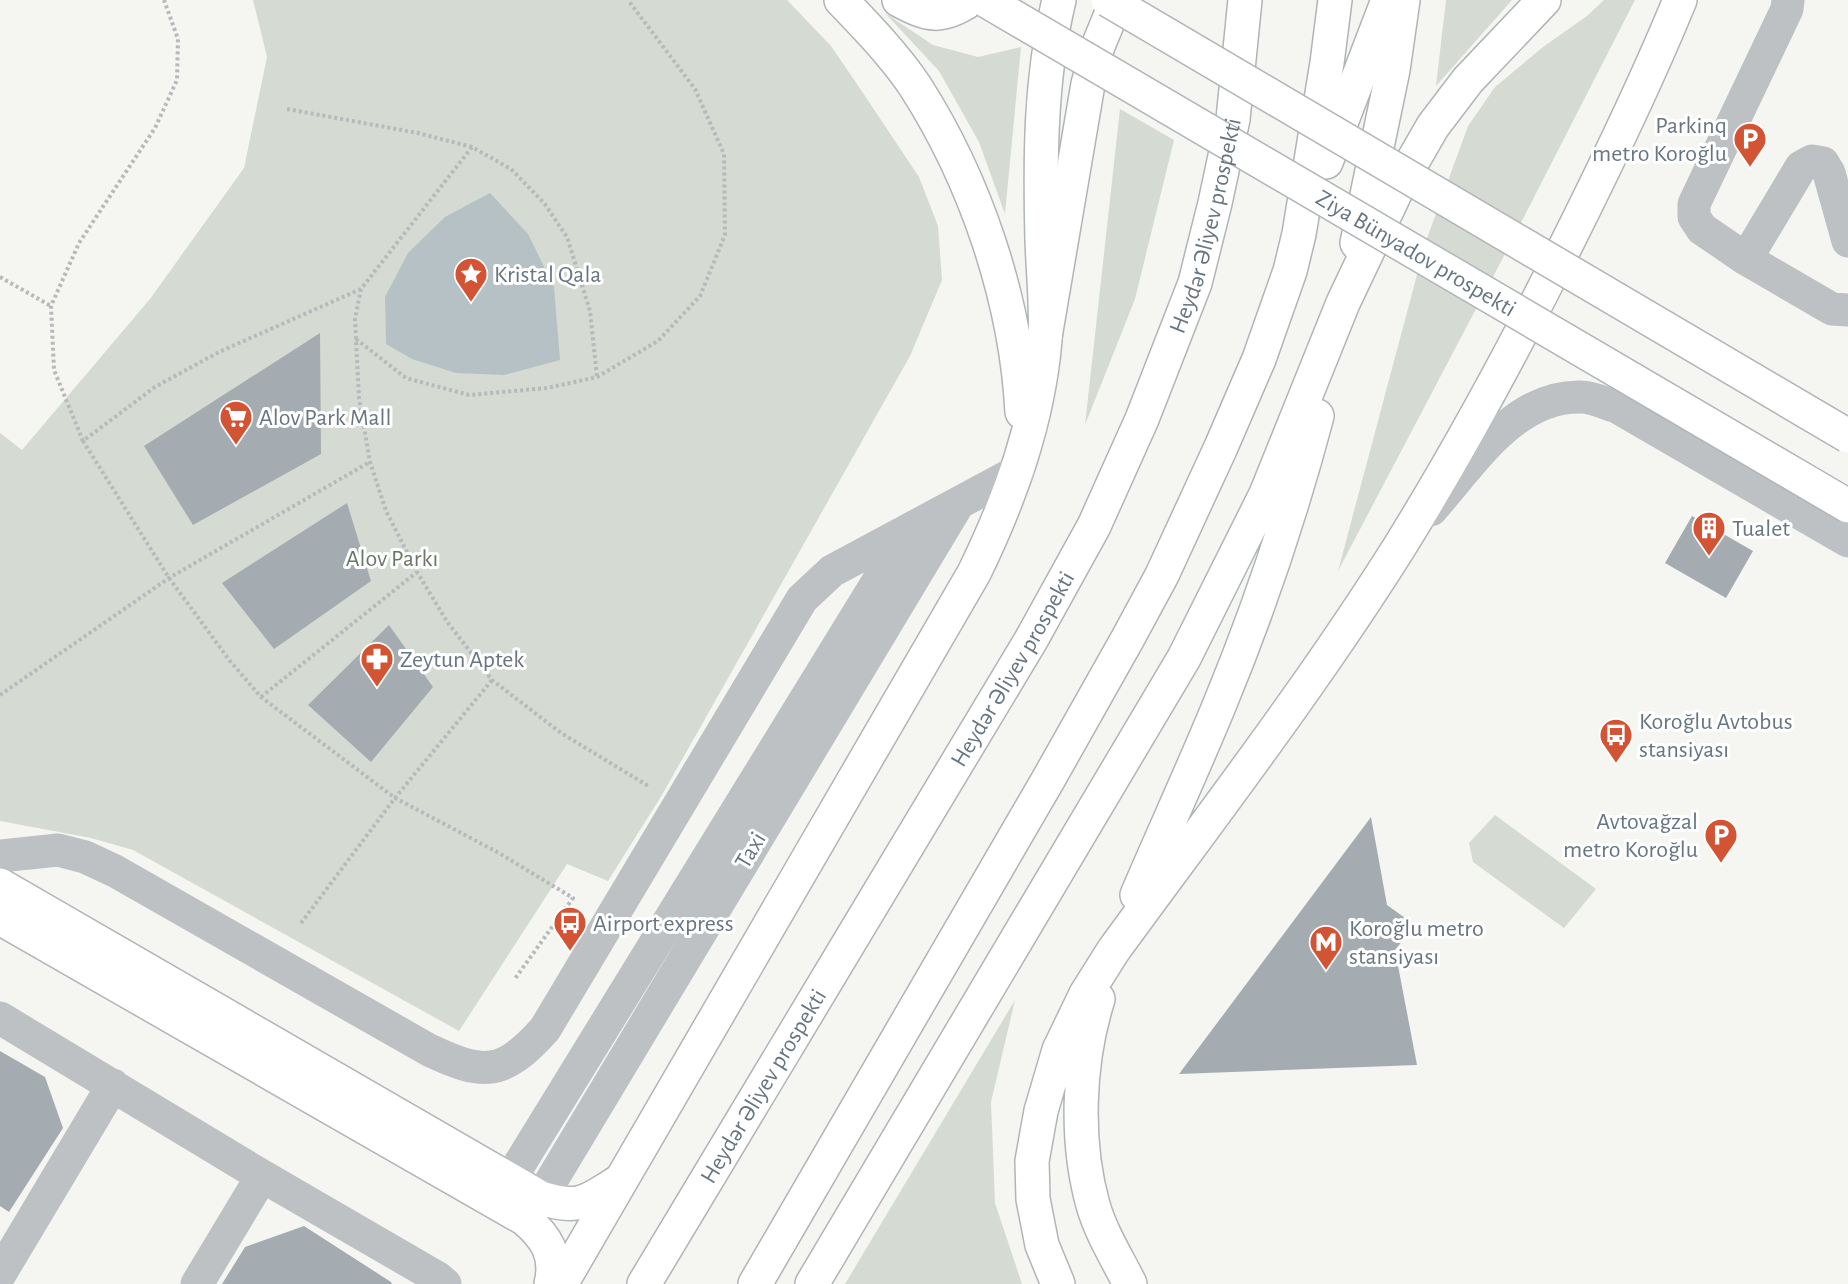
<svg xmlns="http://www.w3.org/2000/svg" width="1848" height="1284" font-family="'Alegreya Sans',sans-serif">
	<style>
		.green { fill: #d5dad2 }
		.water { fill: #b5c1c4 }
		.building { fill: #a5acb1 }
		.lines { fill: none; stroke-linecap: round; stroke-linejoin: round }
		.major-casing { stroke: #b0b5b8; stroke-width: 36 }
		.highway-casing { stroke: #b0b4b7; stroke-width: 36 }
		.path { stroke: #b7babc; stroke-width: 4; stroke-dasharray: 3 3; stroke-linecap: butt }
		.minor { stroke: #bdc1c4; stroke-width: 33 }
		.major { stroke: #fff; stroke-width: 33 }
		.highway { stroke: #fff; stroke-width: 33 }
		.major-bridge-casing { stroke: #b0b5b8; stroke-width: 36; stroke-linecap: butt }
		.major-bridge { stroke: #fff; stroke-width: 33 }
		.labels { text-anchor: middle; stroke-width: 6; stroke-linejoin: round; paint-order: stroke }
		.poi-label { font-size: 24px; fill: #677681; stroke: #fff; text-anchor: start }
		.street-label { font-size: 24px; fill: #677681; stroke: #fff }
		.park-label { font-size: 24px; fill: #6a7865; stroke: #fff }
	</style>
	<rect width="100%" height="100%" fill="#f5f5f2"/>
	<path class="green" d="M253 0H787L831 46 861 90 919 177 938 226 942 280 910 356 662 795 608 881 567 864 459 1031 133 850 91 838 0 821V433L22 450 150 299 244 168 267 57Z
		M1446 0H1512L1436 86Z
		M1604 0H1635L1506 252 1338 571 1426 241 1468 126 1495 87 1543 47 1587 16Z
		M885 13 933 45 978 57 1021 47 1005 214 979 142 939 71Z
		M1120 109 1174 140 1135 299 1085 425Z
		M1495 815 1596 889 1564 928 1473 862 1469 843Z
		M1015 1000 991 1102 995 1203 1022 1284H845Z"/>
	<path class="water" d="M490 193 528 234 554 287 560 360 504 375 456 373 412 359 386 344 385 297 408 253 445 217Z"/>
	<path class="building" d="M320 333 321 454 193 525 144 446Z
		M347 503 371 581 274 649 222 583Z
		M1692 516 1753 551 1726 598 1665 563Z
		M389 625 433 687 371 762 308 705Z
		M1371 817 1387 905 1415 925 1395 950 1417 1065 1179 1074Z
		M0 1051 45 1077 63 1128 9 1212 0 1206Z
		M304 1226 391 1282 392 1284H222L245 1247Z"/>
	<g class="lines">
		<g class="major-casing">
			<path id="major" d="M841 0C867 27 894 55 915 86 976 181 1016 300 1022 412
				M899 0C929 16 941 19 970 0
				M1357 243 1393 70 1403 0
				M0 885 541 1198C578 1210 587 1202 618 1182
				M1137 895C1164 832 1193 769 1219 706 1258 612 1291 514 1317 416
				M0 918 525 1219C546 1237 558 1255 551 1284
				M1098 999C1078 1062 1075 1141 1093 1205 1101 1233 1117 1258 1130 1284
				M561 1284 974 573C1010 499 1038 422 1045 340 1047 307 1043 272 1042 240 1040 159 1040 79 1059 0
				M812 1284 1184 658 1266 494 1343 303 1399 185 1433 126 1468 80 1544 0
				M1058 1284 1042 1245 1033 1199 1032 1161 1041 1111 1059 1050 1086 994 1113 951C1210 818 1312 686 1400 546 1457 454 1508 360 1557 263 1601 176 1643 90 1680 0"/>
		</g>
		<g class="highway-casing">
			<g id="highway">
				<path d="M1326 162 1388 0"/>
				<path d="M1045 337 1088 84 1098 46 1117 0"/>
				<path id="s1" d="M644 1284 1031 640 1094 526 1142 419 1195 283 1215 203 1233 119 1245 0"/>
				<path d="M755 1284 1048 780 1128 638 1162 575 1221 447 1259 359 1290 271 1299 234 1327 63 1335 0"/>
			</g>
		</g>
		<path class="path" d="M287 109 418 133 472 147 511 169 544 203 567 237 590 311 597 377
			M472 147 361 289 355 319 356 339 359 398 370 462 386 511 417 572 448 623 492 680 561 733 650 787
			M0 277 51 306
			M361 289 219 352 155 387 83 441 169 578 230 661 261 697 395 798 499 853 573 898 514 980
			M356 339 406 378 469 395 547 388 597 377 658 341 700 296 725 235 724 154 695 89 628 0
			M83 441 54 370 51 306 79 243 155 128 177 80 178 39 164 0
			M0 695 169 578 370 462
			M261 697 417 572
			M301 923 395 798 492 680"/>
		<path class="minor" d="M1788 0 1787 9 1694 204V217L1702 229 1746 259 1832 309 1848 310
			M1746 259 1801 167 1812 161 1823 163 1829 173 1848 241
			M1431 510C1471 465 1514 395 1581 397 1593 397 1606 404 1617 407L1848 541
			M0 856 58 850 85 857 115 871 429 1050C484 1076 503 1076 545 1029L802 599 832 571 1018 471
			M0 1018 262 1176 438 1278 445 1284
			M509 1181 909 531
			M541 1198 958 504
			M0 1274 113 1085
			M197 1284 262 1176"/>
		<use href="#major" class="major"/>
		<use href="#highway" class="highway"/>
		<g class="major-bridge-casing">
			<g id="major-bridge">
				<path id="s2" d="M985 0 1848 506"/>
				<path d="M1108 0 1848 436"/>
			</g>
		</g>
		<use href="#major-bridge" class="major-bridge"/>
	</g>
	<defs>
		<g id="parking-pin" transform="scale(1.725)"><path d="M0 17L-7.5 6A9.5 9.5 0 1 1 7.5 6Z" fill="#d35435" stroke="#fff"/><path d="M-3.5-5.5H1a3.5 3.5 0 0 1 0 7H-1V5.5H-3.5ZM-1-3.4V-.6H.8a1.4 1.4 0 0 0 0-2.8Z" fill="#fff"/></g>
		<g id="sight-pin" transform="scale(1.725)"><path d="M0 17L-7.5 6A9.5 9.5 0 1 1 7.5 6Z" fill="#d35435" stroke="#fff"/><path d="M0-6L1.8-2.2L6-1.7L2.9 1.2L3.7 5.4L0 3.3L-3.7 5.4L-2.9 1.2L-6-1.7L-1.8-2.2Z" fill="#fff"/></g>
		<g id="supermarket-pin" transform="scale(1.725)"><path d="M0 17L-7.5 6A9.5 9.5 0 1 1 7.5 6Z" fill="#d35435" stroke="#fff"/><path d="M-6-5.5h2.5l.6 2H6L4.5 2H-2.5L-4.4-4H-6ZM-1.5 3.2a1.3 1.3 0 1 0 .1 0ZM3 3.2a1.3 1.3 0 1 0 .1 0Z" fill="#fff"/></g>
		<g id="building-pin" transform="scale(1.725)"><path d="M0 17L-7.5 6A9.5 9.5 0 1 1 7.5 6Z" fill="#d35435" stroke="#fff"/><path d="M-4-6H4V6H1V3H-1V6H-4ZM-2.5-4.3h1.7v1.8h-1.7ZM.8-4.3h1.7v1.8H.8ZM-2.5-1h1.7V.8h-1.7ZM.8-1h1.7V.8H.8Z" fill="#fff"/></g>
		<g id="pharmacy-pin" transform="scale(1.725)"><path d="M0 17L-7.5 6A9.5 9.5 0 1 1 7.5 6Z" fill="#d35435" stroke="#fff"/><path d="M-2-6h4v4h4v4h-4v4h-4v-4h-4v-4h4Z" fill="#fff"/></g>
		<g id="bus-pin" transform="scale(1.725)"><path d="M0 17L-7.5 6A9.5 9.5 0 1 1 7.5 6Z" fill="#d35435" stroke="#fff"/><path d="M-5-6H5V4H4V6H2V4H-2V6H-4V4H-5ZM-3.5-4V0h7V-4ZM-3.5 1.2v1.5H-2V1.2ZM2 1.2v1.5H3.5V1.2Z" fill="#fff"/></g>
		<g id="metro-pin" transform="scale(1.725)"><path d="M0 17L-7.5 6A9.5 9.5 0 1 1 7.5 6Z" fill="#d35435" stroke="#fff"/><path d="M-5.5 5V-5H-3L0 0L3-5H5.5V5H3V-.5L0 4L-3-.5V5Z" fill="#fff"/></g>
	</defs>
	<g fill-rule="evenodd">
		<use href="#parking-pin" x="1750" y="139"/>
		<use href="#sight-pin" x="471" y="274"/>
		<use href="#supermarket-pin" x="236" y="417"/>
		<use href="#building-pin" x="1709" y="528"/>
		<use href="#pharmacy-pin" x="377" y="659"/>
		<use href="#bus-pin" x="1616" y="735"/>
		<use href="#parking-pin" x="1721" y="835"/>
		<use href="#bus-pin" x="570" y="923"/>
		<use href="#metro-pin" x="1326" y="942"/>
	</g>
	<g class="labels">
		<g class="poi-label">
			<text x="1727" y="133" text-anchor="end">Parkinq<tspan x="1727" dy="28">metro Koroğlu</tspan></text>
			<text x="494" y="282">Kristal Qala</text>
			<text x="259" y="425">Alov Park Mall</text>
			<text x="1732" y="536">Tualet</text>
			<text x="400" y="667">Zeytun Aptek</text>
			<text x="1639" y="729">Koroğlu Avtobus<tspan x="1639" dy="28">stansiyası</tspan></text>
			<text x="1698" y="829" text-anchor="end">Avtovağzal<tspan x="1698" dy="28">metro Koroğlu</tspan></text>
			<text x="593" y="931">Airport express</text>
			<text x="1349" y="936">Koroğlu metro<tspan x="1349" dy="28">stansiyası</tspan></text>
		</g>
		<g class="street-label">
			<text dy="8" stroke="none"><textPath href="#s1" startOffset="1203">Heydər Əliyev prospekti</textPath></text>
			<text dy="8" stroke="none"><textPath href="#s2" startOffset="500">Ziya Bünyadov prospekti</textPath></text>
			<text dy="8" stroke="none"><textPath href="#s1" startOffset="717">Heydər Əliyev prospekti</textPath></text>
			<text transform="translate(750 850) rotate(-59)" y="8">Taxi</text>
			<text dy="8" stroke="none"><textPath href="#s1" startOffset="231">Heydər Əliyev prospekti</textPath></text>
		</g>
		<g class="park-label">
			<text x="392" y="566">Alov Parkı</text>
		</g>
	</g>
</svg>
